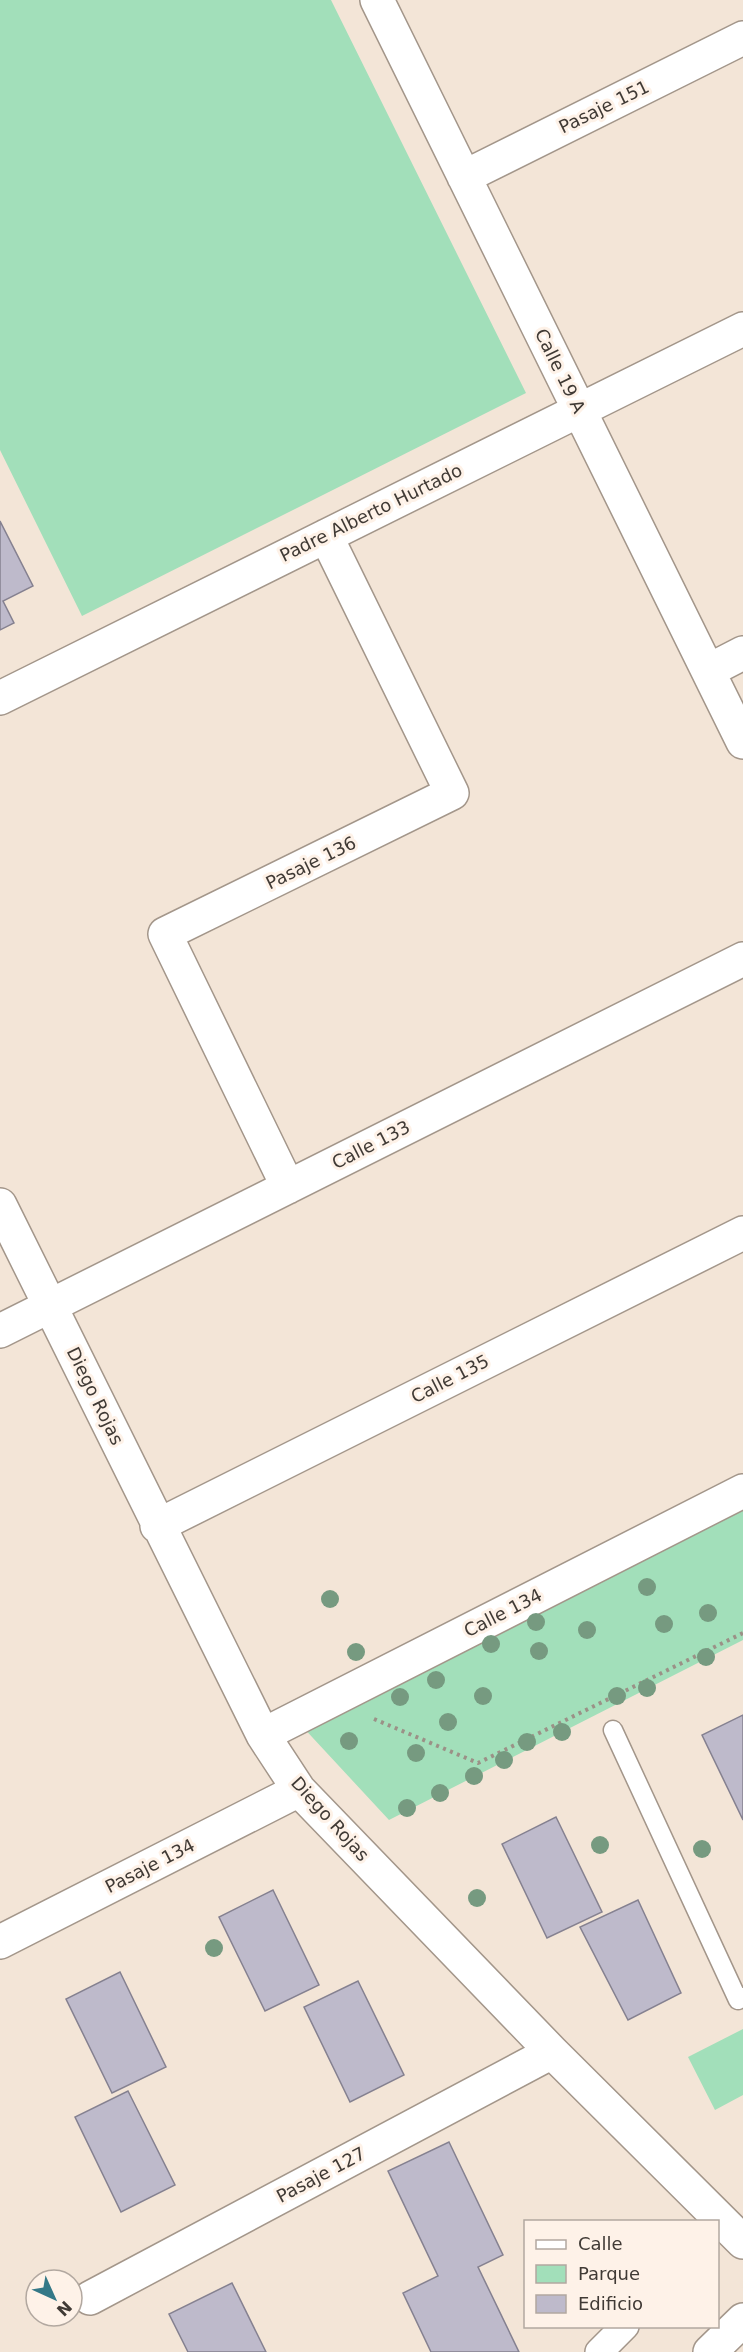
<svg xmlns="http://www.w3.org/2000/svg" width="743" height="2352" font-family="'DejaVu Sans',sans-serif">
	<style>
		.green { fill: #a2dfba }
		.building { fill: #bebacb; stroke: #858190; stroke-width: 1.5 }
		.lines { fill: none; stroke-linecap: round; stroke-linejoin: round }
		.service-casing { stroke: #a3968a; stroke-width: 21 }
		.pedestrian-casing { stroke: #a3968a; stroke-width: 30 }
		.minor-casing { stroke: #a3968a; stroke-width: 36 }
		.secondary-casing { stroke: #a3968a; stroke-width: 36 }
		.path { stroke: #9b9187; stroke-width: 4; stroke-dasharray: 3 4.5; stroke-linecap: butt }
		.service { stroke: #fff; stroke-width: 18 }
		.pedestrian { stroke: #fff; stroke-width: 27 }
		.minor { stroke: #fff; stroke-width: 33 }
		.secondary { stroke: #fff; stroke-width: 33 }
		.tree { fill: #769a80 }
		.labels { text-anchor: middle; stroke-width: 6; stroke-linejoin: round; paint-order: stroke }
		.street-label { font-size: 18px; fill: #403a35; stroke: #fef2e8 }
	</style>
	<rect width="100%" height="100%" fill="#f3e5d7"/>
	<path class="green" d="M0 0H331L526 393 82 616 0 450Z
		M743 1501V1640L389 1820 300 1724Z
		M743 2029V2095L715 2110 688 2057Z"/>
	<path class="building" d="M0 521 33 586 3 601 14 623 0 630Z
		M743 1715V1820L702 1735Z
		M556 1817 602 1912 547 1938 502 1844Z
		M273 1890 319 1985 265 2011 219 1917Z
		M638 1900 681 1993 628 2020 580 1927Z
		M120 1972 166 2067 112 2093 66 1999Z
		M358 1981 404 2075 350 2102 304 2007Z
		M128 2091 175 2185 121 2212 75 2117Z
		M449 2142 503 2255 478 2267 519 2352H431L403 2293 438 2276 388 2171Z
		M232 2283 266 2352H188L169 2314Z"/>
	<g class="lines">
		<g class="service-casing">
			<path id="service" d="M613 1730 738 2000 743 1997"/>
		</g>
		<g class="pedestrian-casing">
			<path id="pedestrian" d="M599 2352 625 2326"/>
		</g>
		<g class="minor-casing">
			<path id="minor" d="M377 0 743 742
				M464 177 743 38
				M708 671 743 653
				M0 698 743 329
				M288 1187 165 934 452 793 326 536
				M0 1205 263 1735 299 1790 552 2052 743 2242
				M0 1331 743 959
				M157 1526 743 1233
				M263 1735 743 1491
				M0 1942 299 1790
				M90 2298 552 2052"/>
		</g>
		<g class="secondary-casing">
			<path id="secondary" d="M710 2352 743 2320"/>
		</g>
		<path class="path" d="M374 1719 478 1763 743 1633"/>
		<use href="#service" class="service"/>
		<use href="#pedestrian" class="pedestrian"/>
		<use href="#minor" class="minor"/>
		<use href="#secondary" class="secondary"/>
	</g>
	<g class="tree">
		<circle cx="647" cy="1587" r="9"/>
		<circle cx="330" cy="1599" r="9"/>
		<circle cx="708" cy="1613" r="9"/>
		<circle cx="536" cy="1622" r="9"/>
		<circle cx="664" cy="1624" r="9"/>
		<circle cx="587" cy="1630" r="9"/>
		<circle cx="491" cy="1644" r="9"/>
		<circle cx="539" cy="1651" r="9"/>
		<circle cx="356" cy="1652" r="9"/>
		<circle cx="706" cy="1657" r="9"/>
		<circle cx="436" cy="1680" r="9"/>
		<circle cx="647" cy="1688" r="9"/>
		<circle cx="483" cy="1696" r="9"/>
		<circle cx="617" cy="1696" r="9"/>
		<circle cx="400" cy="1697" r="9"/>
		<circle cx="448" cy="1722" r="9"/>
		<circle cx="562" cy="1732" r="9"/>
		<circle cx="349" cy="1741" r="9"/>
		<circle cx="527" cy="1742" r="9"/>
		<circle cx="416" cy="1753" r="9"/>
		<circle cx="504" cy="1760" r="9"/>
		<circle cx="474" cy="1776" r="9"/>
		<circle cx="440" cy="1793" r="9"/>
		<circle cx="407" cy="1808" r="9"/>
		<circle cx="600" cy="1845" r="9"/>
		<circle cx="702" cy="1849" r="9"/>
		<circle cx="477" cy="1898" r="9"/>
		<circle cx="214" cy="1948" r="9"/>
	</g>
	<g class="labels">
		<g class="street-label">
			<text transform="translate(604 107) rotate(-26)" y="6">Pasaje 151</text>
			<text transform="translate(560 371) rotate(64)" y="6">Calle 19 A</text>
			<text transform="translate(371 513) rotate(-26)" y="6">Padre Alberto Hurtado</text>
			<text transform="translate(311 863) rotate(-26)" y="6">Pasaje 136</text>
			<text transform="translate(371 1145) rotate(-27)" y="6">Calle 133</text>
			<text transform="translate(450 1379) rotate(-27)" y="6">Calle 135</text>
			<text transform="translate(95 1396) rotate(64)" y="6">Diego Rojas</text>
			<text transform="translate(503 1613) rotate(-27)" y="6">Calle 134</text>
			<text transform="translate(330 1819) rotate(48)" y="6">Diego Rojas</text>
			<text transform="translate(150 1866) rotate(-27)" y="6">Pasaje 134</text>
			<text transform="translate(321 2175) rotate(-28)" y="6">Pasaje 127</text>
		</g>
	</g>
	<rect x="524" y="2220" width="195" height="108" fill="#fef2e8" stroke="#b2a8a0" stroke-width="1.5"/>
	<rect x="536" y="2240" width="30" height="9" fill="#ffffff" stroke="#b2a8a0" stroke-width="1.5"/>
	<text x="578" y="2250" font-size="18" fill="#403a35">Calle</text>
	<rect x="536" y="2265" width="30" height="18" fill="#a2dfba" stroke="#b2a8a0" stroke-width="1.5"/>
	<text x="578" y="2280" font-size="18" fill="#403a35">Parque</text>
	<rect x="536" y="2295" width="30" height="18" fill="#bebacb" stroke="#b2a8a0" stroke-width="1.5"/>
	<text x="578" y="2310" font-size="18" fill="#403a35">Edificio</text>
	<g transform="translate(54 2298) rotate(135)"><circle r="28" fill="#fef2e8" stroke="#b2a8a0" stroke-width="1.5"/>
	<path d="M0-4.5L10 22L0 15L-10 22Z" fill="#347887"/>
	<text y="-9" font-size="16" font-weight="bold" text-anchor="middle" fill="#403a35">N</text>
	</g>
</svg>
